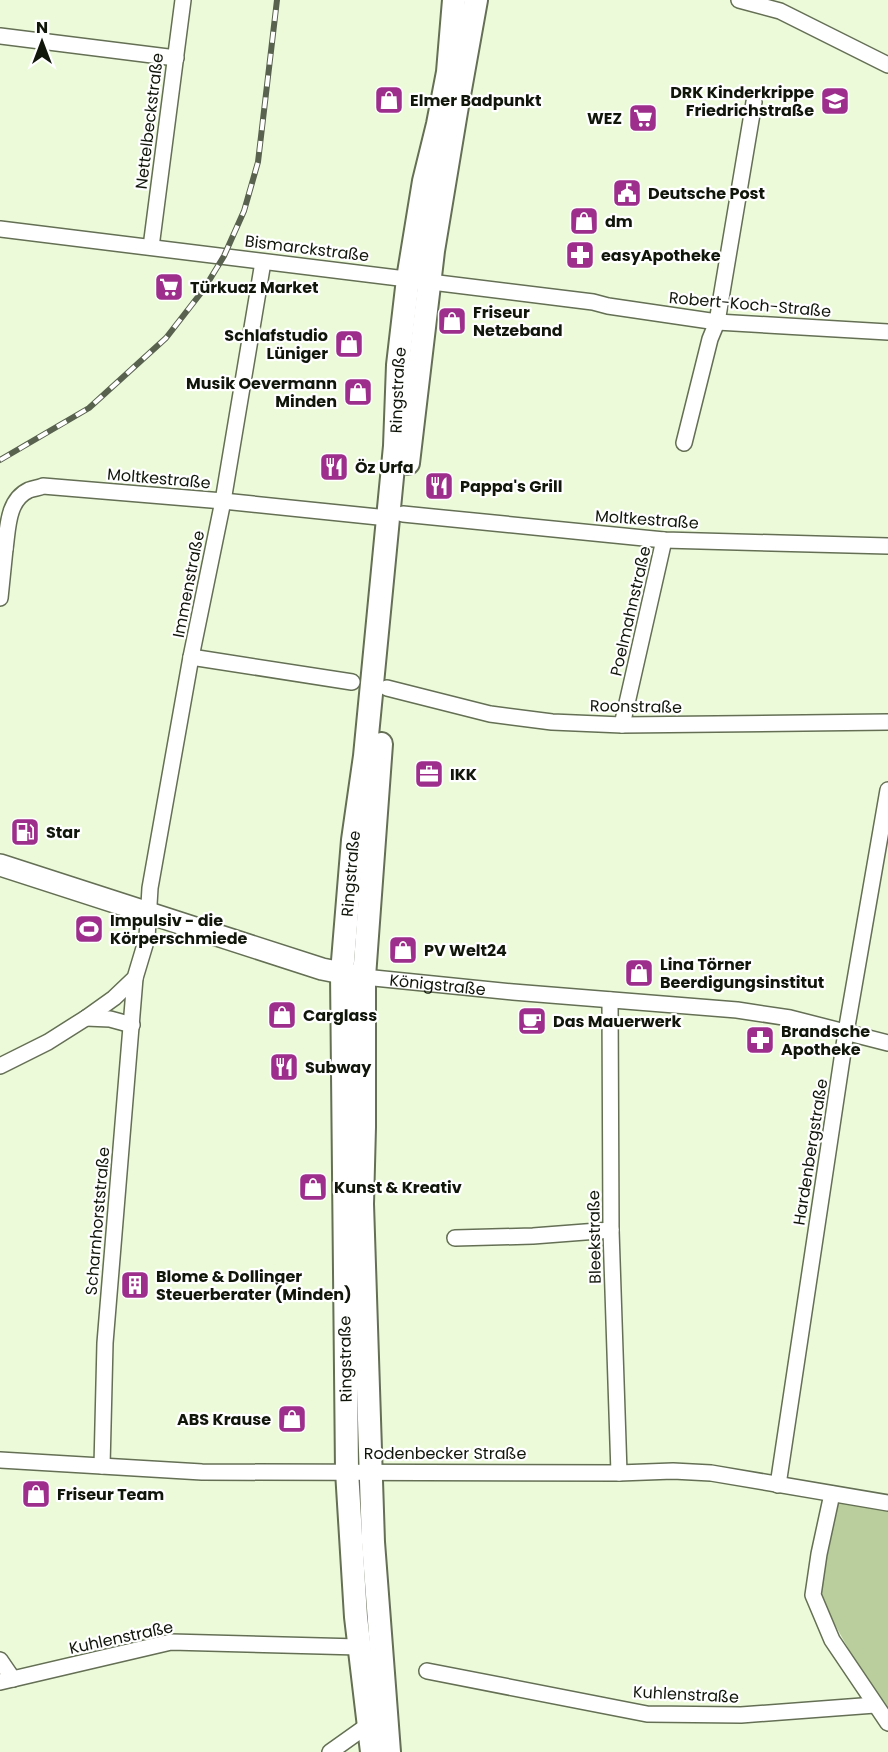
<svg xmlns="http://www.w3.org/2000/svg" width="888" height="1752" font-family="Poppins,sans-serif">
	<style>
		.green { fill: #bace9d }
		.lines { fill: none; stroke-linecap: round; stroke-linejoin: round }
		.minor-casing { stroke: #646f54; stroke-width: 18 }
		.secondary-casing { stroke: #646f54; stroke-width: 24 }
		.primary-casing { stroke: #646f54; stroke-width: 26 }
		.minor { stroke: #fff; stroke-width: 15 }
		.secondary { stroke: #fff; stroke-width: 21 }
		.primary { stroke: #fff; stroke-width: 22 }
		.rail-casing { stroke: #59614f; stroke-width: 6 }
		.rail { stroke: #fff; stroke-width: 4; stroke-dasharray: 11; stroke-linecap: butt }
		.labels { text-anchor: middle; stroke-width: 4.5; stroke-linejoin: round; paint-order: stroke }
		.poi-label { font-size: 16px; font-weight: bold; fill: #11160b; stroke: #fff; text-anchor: start }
		.street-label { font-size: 16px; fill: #11160b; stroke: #fff }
	</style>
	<rect width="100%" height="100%" fill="#ecfada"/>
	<path class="green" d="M839 1501 888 1507V1720L819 1596Z"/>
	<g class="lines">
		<g class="minor-casing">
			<g id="minor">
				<path d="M739 0 780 11 888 65"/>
				<path d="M0 36 176 58"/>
				<path d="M0 229 593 302 608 306 717 322 888 332"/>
				<path d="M151 247 183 0"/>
				<path d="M684 443 710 339 717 322 754 102"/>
				<path d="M403 514 664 540 888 546"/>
				<path d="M0 548 5 549 0 598"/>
				<path d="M5 549C8 529 7 500 29 490 34 488 39 488 43 486L223 501 388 518"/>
				<path d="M191 657 352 682"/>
				<path d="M387 688 490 714 552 722 622 725 888 722"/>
				<path d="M622 725 664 540"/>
				<path id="s1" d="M364 977 513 992 737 1010 790 1018 888 1043"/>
				<path d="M610 1000 611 1230 619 1473"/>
				<path d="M86 1018 110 1019 132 1025"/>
				<path d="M0 1066 48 1042 86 1018 114 998 135 978 147 938 150 888 191 657 223 501 263 262"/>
				<path d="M455 1238 533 1236 611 1230"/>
				<path d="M0 1460 202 1472 619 1473 673 1471 711 1473 888 1503"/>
				<path d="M102 1466 105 1343 135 978"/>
				<path d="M778 1485 846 1032 888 790"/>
				<path d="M832 1494 819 1554 813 1595 832 1640 888 1723"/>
				<path d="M0 1660 13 1679"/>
				<path d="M427 1671 647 1714 741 1715 875 1705"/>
				<path d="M0 1682 171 1642 359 1647"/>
				<path d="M330 1752 368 1725"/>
			</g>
		</g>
		<g class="secondary-casing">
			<path id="secondary" d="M0 865 322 969 357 976"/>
		</g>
		<g class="primary-casing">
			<g id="primary">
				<path d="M408 463 433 251 456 112 476 0"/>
				<path d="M381 744 364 977V1127L362 1204 373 1542 389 1752"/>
				<path id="s2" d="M372 1752 356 1617 347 1471 342 973 353 840 365 756 395 446 398 365 408 279 424 181 438 124 448 72 454 0"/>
			</g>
		</g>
		<use href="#minor" class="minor"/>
		<use href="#secondary" class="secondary"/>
		<use href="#primary" class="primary"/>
		<g class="rail-casing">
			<path id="rail" d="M0 460 89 408 166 338 204 289 224 256 244 211 258 162 277 0"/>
		</g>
		<use href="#rail" class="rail"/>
	</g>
	<defs>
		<g id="shop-square" transform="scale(1.5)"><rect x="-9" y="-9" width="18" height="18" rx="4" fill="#9e2e8b" stroke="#fff"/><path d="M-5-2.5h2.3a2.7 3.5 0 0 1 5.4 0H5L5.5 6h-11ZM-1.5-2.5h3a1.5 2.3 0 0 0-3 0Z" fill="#fff"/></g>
		<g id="school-square" transform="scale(1.5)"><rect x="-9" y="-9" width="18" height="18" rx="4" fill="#9e2e8b" stroke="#fff"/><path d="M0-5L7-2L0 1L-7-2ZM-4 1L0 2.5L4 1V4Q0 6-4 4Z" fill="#fff"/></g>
		<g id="supermarket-square" transform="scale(1.5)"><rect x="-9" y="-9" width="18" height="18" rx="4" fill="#9e2e8b" stroke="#fff"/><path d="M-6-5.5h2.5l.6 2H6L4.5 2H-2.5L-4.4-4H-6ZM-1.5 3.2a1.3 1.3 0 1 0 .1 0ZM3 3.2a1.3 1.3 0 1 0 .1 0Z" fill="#fff"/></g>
		<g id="civic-square" transform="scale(1.5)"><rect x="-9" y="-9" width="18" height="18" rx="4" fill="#9e2e8b" stroke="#fff"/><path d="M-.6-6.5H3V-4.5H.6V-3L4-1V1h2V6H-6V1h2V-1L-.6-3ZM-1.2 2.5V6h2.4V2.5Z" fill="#fff"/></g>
		<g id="pharmacy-square" transform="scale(1.5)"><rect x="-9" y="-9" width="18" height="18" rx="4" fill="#9e2e8b" stroke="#fff"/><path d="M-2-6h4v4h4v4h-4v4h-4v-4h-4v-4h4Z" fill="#fff"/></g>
		<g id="restaurant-square" transform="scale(1.5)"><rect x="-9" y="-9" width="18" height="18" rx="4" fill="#9e2e8b" stroke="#fff"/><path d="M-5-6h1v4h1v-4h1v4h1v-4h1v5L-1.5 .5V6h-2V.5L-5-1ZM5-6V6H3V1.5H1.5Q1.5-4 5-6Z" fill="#fff"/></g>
		<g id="office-square" transform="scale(1.5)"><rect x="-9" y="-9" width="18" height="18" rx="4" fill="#9e2e8b" stroke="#fff"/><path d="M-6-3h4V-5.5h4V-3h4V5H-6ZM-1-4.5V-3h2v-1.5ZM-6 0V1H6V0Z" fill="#fff"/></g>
		<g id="fuel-square" transform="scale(1.5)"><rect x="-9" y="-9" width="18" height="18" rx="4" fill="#9e2e8b" stroke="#fff"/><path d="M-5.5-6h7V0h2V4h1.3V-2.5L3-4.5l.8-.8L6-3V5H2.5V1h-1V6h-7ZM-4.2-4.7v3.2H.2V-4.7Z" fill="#fff"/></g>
		<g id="stadium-square" transform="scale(1.5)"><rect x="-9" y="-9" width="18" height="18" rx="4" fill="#9e2e8b" stroke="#fff"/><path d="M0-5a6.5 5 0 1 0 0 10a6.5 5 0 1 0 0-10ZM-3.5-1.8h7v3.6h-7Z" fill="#fff"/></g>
		<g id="cafe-square" transform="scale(1.5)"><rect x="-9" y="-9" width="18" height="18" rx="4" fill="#9e2e8b" stroke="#fff"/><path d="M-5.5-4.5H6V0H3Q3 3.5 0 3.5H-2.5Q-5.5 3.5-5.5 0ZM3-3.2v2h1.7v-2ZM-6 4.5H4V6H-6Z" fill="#fff"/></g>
		<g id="building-square" transform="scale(1.5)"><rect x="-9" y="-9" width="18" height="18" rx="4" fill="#9e2e8b" stroke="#fff"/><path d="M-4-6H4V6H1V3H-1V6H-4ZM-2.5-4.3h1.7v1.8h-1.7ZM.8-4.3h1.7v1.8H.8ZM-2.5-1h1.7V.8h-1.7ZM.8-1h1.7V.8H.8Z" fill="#fff"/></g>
	</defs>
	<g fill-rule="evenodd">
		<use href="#shop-square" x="389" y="100"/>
		<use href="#school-square" x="835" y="101"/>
		<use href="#supermarket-square" x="643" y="118"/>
		<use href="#civic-square" x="627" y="193"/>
		<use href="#shop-square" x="584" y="221"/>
		<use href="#pharmacy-square" x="580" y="255"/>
		<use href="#supermarket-square" x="169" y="287"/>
		<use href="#shop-square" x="452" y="321"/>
		<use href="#shop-square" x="349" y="344"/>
		<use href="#shop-square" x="358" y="392"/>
		<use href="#restaurant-square" x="334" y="467"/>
		<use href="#restaurant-square" x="439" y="486"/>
		<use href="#office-square" x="429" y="774"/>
		<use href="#fuel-square" x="25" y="832"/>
		<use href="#stadium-square" x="89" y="929"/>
		<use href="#shop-square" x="403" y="950"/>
		<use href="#shop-square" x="639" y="973"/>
		<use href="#shop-square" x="282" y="1015"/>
		<use href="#cafe-square" x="532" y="1021"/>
		<use href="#pharmacy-square" x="760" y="1040"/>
		<use href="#restaurant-square" x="284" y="1067"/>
		<use href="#shop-square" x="313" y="1187"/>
		<use href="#building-square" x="135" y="1285"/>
		<use href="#shop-square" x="292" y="1419"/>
		<use href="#shop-square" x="36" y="1494"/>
	</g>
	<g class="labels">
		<g class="poi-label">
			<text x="814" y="98" text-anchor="end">DRK Kinderkrippe<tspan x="814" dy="18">Friedrichstraße</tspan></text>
			<text x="410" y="106">Elmer Badpunkt</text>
			<text x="622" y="124" text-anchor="end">WEZ</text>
			<text x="648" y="199">Deutsche Post</text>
			<text x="605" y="227">dm</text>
			<text x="601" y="261">easyApotheke</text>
			<text x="190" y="293">Türkuaz Market</text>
			<text x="473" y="318">Friseur<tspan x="473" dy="18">Netzeband</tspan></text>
			<text x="328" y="341" text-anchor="end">Schlafstudio<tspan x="328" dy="18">Lüniger</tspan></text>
			<text x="337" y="389" text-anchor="end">Musik Oevermann<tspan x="337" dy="18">Minden</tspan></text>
			<text x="355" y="473">Öz Urfa</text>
			<text x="460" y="492">Pappa's Grill</text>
			<text x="450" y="780">IKK</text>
			<text x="46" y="838">Star</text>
			<text x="110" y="926">Impulsiv - die<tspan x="110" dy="18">Körperschmiede</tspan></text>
			<text x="424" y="956">PV Welt24</text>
			<text x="660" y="970">Lina Törner<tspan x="660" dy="18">Beerdigungsinstitut</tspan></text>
			<text x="303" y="1021">Carglass</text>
			<text x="553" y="1027">Das Mauerwerk</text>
			<text x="781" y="1037">Brandsche<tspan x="781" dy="18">Apotheke</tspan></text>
			<text x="305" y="1073">Subway</text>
			<text x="334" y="1193">Kunst &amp; Kreativ</text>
			<text x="156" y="1282">Blome &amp; Dollinger<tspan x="156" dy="18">Steuerberater (Minden)</tspan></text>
			<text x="271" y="1425" text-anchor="end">ABS Krause</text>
			<text x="57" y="1500">Friseur Team</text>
		</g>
		<g class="street-label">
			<text transform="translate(149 121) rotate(-83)" y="6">Nettelbeckstraße</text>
			<text transform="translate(307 248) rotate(7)" y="6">Bismarckstraße</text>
			<text transform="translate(750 304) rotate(5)" y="6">Robert-Koch-Straße</text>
			<text dy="6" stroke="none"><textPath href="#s2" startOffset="1366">Ringstraße</textPath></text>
			<text transform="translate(159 478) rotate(5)" y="6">Moltkestraße</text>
			<text transform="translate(647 519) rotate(4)" y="6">Moltkestraße</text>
			<text transform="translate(188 584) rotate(-79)" y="6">Immenstraße</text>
			<text transform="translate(630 611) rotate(-77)" y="6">Poelmahnstraße</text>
			<text transform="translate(636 706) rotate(1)" y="6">Roonstraße</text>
			<text dy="6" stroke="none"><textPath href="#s2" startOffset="880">Ringstraße</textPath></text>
			<text dy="6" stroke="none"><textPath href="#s1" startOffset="74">Königstraße</textPath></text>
			<text transform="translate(810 1152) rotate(-81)" y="6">Hardenbergstraße</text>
			<text transform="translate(97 1221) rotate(-85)" y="6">Scharnhorststraße</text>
			<text transform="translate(594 1237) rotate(-91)" y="6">Bleekstraße</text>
			<text transform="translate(345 1359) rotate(-91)" y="6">Ringstraße</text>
			<text x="445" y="1459">Rodenbecker Straße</text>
			<text transform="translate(121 1637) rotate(-12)" y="6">Kuhlenstraße</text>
			<text transform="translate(686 1694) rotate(3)" y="6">Kuhlenstraße</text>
		</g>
	</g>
	<g transform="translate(42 42)" stroke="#ffffff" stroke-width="4.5" paint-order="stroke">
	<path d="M0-4.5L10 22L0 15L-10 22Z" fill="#11160b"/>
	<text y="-9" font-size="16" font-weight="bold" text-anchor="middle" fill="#11160b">N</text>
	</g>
</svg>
